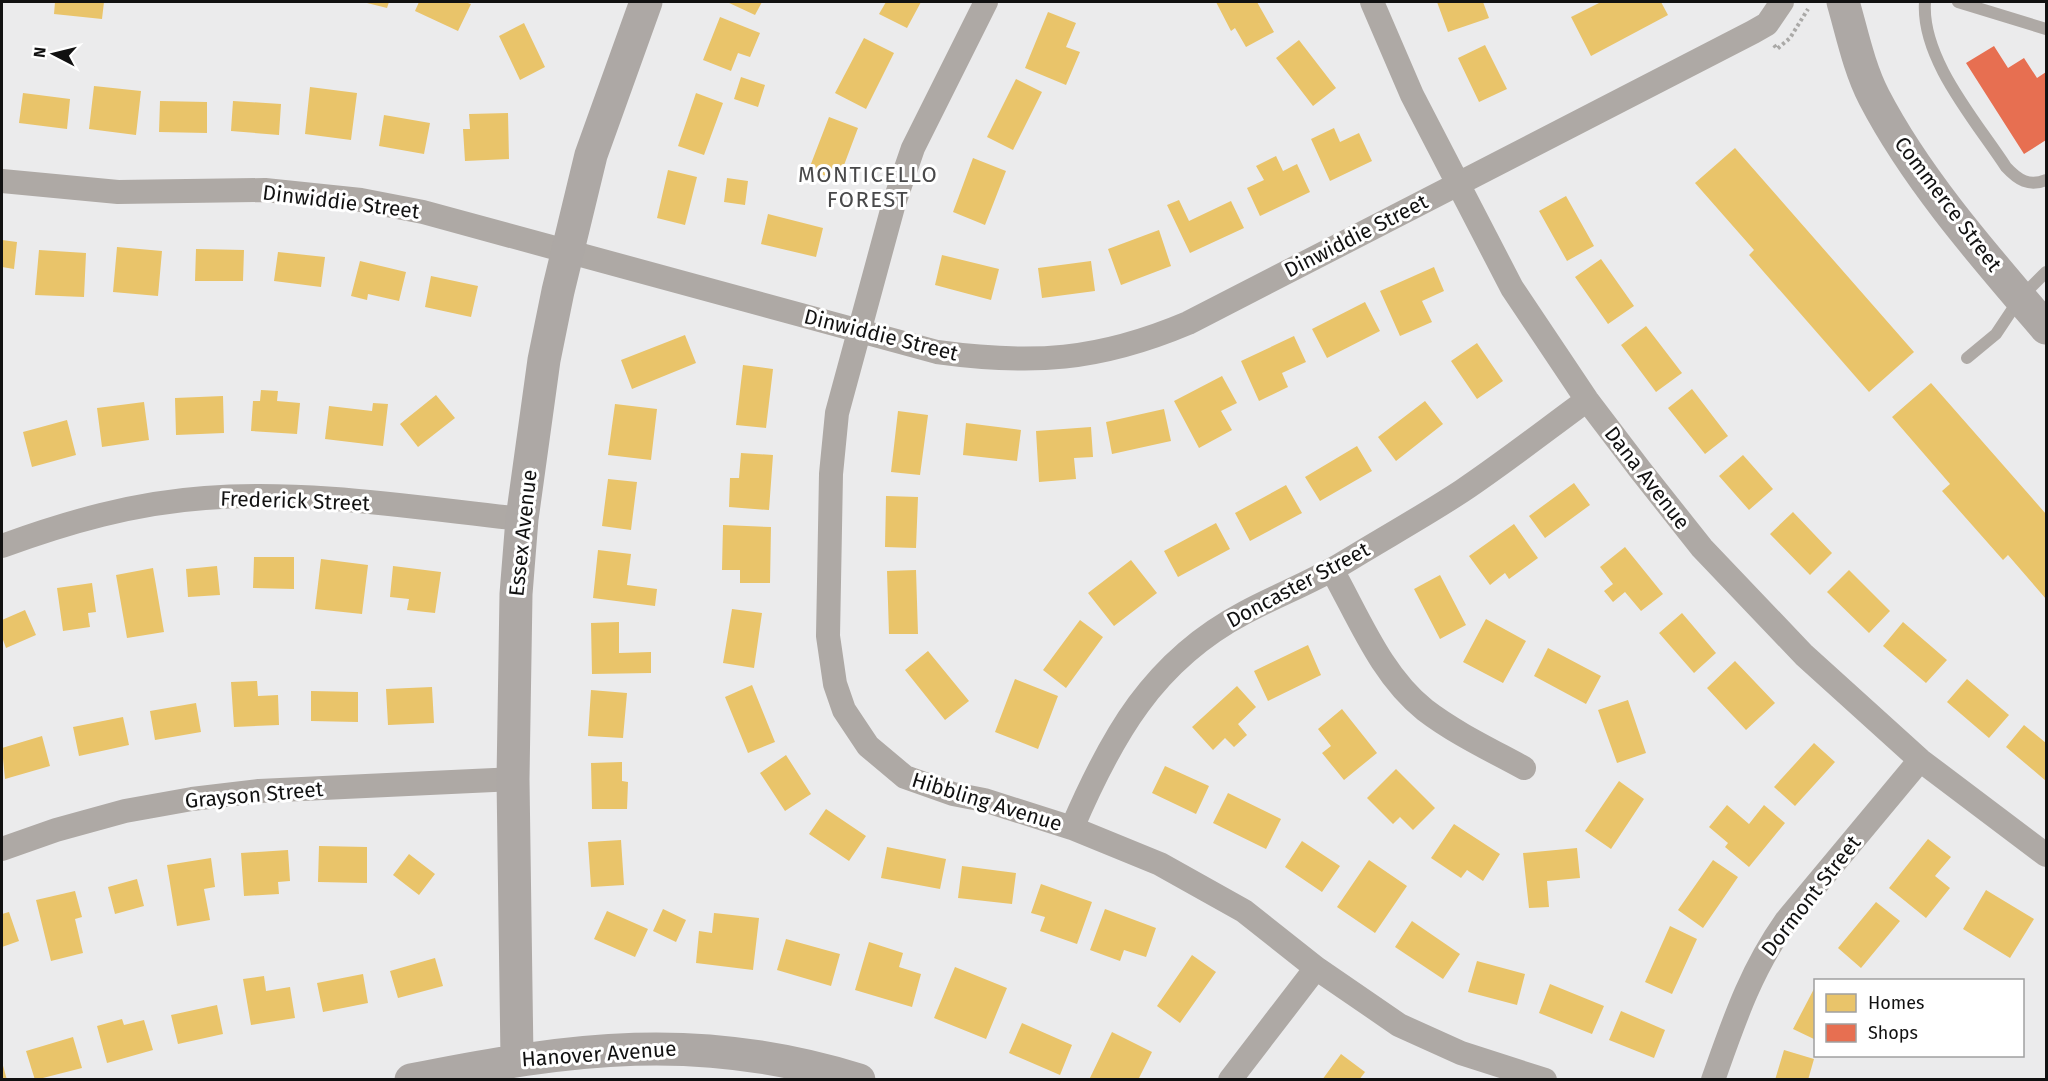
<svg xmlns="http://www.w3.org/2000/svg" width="2048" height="1081" font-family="'Fira Sans',sans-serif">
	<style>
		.homes { fill: #e9c46a }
		.shops { fill: #e76f51 }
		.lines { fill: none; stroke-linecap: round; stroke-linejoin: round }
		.path { stroke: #aaa9a7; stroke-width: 4; stroke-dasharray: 3 3; stroke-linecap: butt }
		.lane { stroke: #aea9a5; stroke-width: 12 }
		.street { stroke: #aea9a5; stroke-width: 24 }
		.secondary { stroke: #ada8a5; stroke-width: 33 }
		.labels { text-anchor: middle; stroke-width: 6; stroke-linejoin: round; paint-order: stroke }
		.street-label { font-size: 21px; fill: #111; stroke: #fff }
		.neighbourhood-label { font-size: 22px; letter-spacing: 1.5px; fill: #49494a; stroke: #fff }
	</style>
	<rect width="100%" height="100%" fill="#ebebec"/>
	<path class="homes" d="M55 2H104L102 19 54 14Z
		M363 2H389L387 8Z
		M419 2H465L471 4 458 31 415 11Z
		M727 2H762L755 15Z
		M886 2H921L907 28 879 14Z
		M1216 2H1257L1274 32 1246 47 1235 28 1231 31Z
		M1437 2H1483L1489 18 1448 32Z
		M1601 2H1661L1668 15 1591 56 1571 17Z
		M1048 12 1076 23 1066 47 1080 52 1066 85 1025 68Z
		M720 17 760 33 750 57 738 53 731 71 703 60Z
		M524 23 545 67 520 80 499 36Z
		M864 38 894 53 866 109 835 93Z
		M1299 40 1336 88 1313 106 1276 58Z
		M1485 45 1507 89 1479 102 1458 58Z
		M741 77 765 85 758 107 734 99Z
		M1016 79 1042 92 1013 150 987 137Z
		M94 86 141 91 136 135 89 129Z
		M310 87 357 93 351 140 305 134Z
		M23 93 70 99 67 129 19 123Z
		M696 93 723 103 704 155 678 146Z
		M160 101 207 102V133L159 132Z
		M233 101 281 104 279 135 231 131Z
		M508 113 509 159 465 161 463 129H470L469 114Z
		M384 115 430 123 424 154 379 146Z
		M829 117 858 128 838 181 809 169Z
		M1334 128 1340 142 1359 133 1372 161 1330 181 1311 139Z
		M1735 148 1914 352 1869 392 1749 255 1754 250 1695 183Z
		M1276 156 1283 171 1297 164 1310 192 1260 216 1247 188 1264 180 1256 166Z
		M973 158 1006 171 985 225 953 212Z
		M668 170 697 177 685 225 657 218Z
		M727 178 748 181 745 205 724 202Z
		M1566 196 1594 246 1567 261 1539 211Z
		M1179 200 1189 221 1231 201 1244 228 1190 253 1167 205Z
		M768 214 823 228 816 257 761 244Z
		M1159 230 1171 266 1121 285 1108 249Z
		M2 240 17 242 14 269 2 267Z
		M117 247 162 251 158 296 113 292Z
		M196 249 244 250 243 281H195Z
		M39 250 86 253 84 297 35 295Z
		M278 252 325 257 321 287 274 281Z
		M942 255 999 269 991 300 935 285Z
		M1601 259 1634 306 1608 324 1575 277Z
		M360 261 406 272 399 301 368 294 367 300 351 296Z
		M1091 261 1095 291 1042 298 1038 268Z
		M1434 267 1444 291 1422 301 1432 322 1400 336 1380 291Z
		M431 276 478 286 471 317 425 307Z
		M1365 302 1380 331 1327 358 1312 329Z
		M1646 326 1682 373 1656 392 1621 345Z
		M685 335 696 363 632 389 621 360Z
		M1294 336 1306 362 1282 373 1288 387 1259 401 1241 361Z
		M1477 343 1503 381 1477 399 1451 361Z
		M743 365 773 369 766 428 736 425Z
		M1222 376 1237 403 1221 411 1232 430 1199 448 1174 401Z
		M1931 383 2046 514V599L2008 555 2003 560 1942 491 1950 484 1892 417Z
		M1692 389 1728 436 1705 454 1668 408Z
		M261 390 278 391 277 401 300 403 297 434 251 431 253 401H260Z
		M436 395 455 418 418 447 400 424Z
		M223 396 224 433 176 435 175 398Z
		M1425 401 1443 424 1396 461 1378 437Z
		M144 402 149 440 102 447 97 408Z
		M373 403 388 404 383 446 325 439 329 406 372 411Z
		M615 404 657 409 651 460 608 455Z
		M1164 409 1171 441 1112 454 1106 422Z
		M898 411 928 415 920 475 891 472Z
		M67 420 76 455 32 467 23 432Z
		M966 423 1021 430 1017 461 963 455Z
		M1091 427 1093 457 1074 458 1076 479 1039 482 1036 431Z
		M1357 446 1372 471 1320 501 1305 477Z
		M741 453 773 455 769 510 729 507 730 478H739Z
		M1743 455 1773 489 1749 510 1719 476Z
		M608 479 637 482 631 530 602 526Z
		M1574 483 1590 505 1545 538 1529 516Z
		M1286 485 1302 513 1250 541 1235 513Z
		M886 496 918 497 916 548 885 547Z
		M1793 512 1832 553 1810 575 1770 534Z
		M1216 523 1230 549 1178 577 1164 551Z
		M1514 524 1538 558 1509 579 1505 573 1490 585 1469 556Z
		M723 525 771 527 770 583H740V570H722Z
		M1625 547 1663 594 1641 611 1625 592 1613 602 1604 591 1613 584 1600 567Z
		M598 550 631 554 627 585 657 589 655 606 593 598Z
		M254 557H294V589L253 588Z
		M321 559 368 565 362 614 315 609Z
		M1131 560 1157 593 1114 626 1088 593Z
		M217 566 220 595 188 597 186 569Z
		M393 566 441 572 435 613 407 610 409 599 390 597Z
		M153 568 164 632 127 638 116 575Z
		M916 570 918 634H889L887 571Z
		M1849 570 1890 611 1869 633 1827 592Z
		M1440 575 1466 625 1440 639 1414 589Z
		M92 583 96 612 88 613 90 627 63 631 57 588Z
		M732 609 762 613 754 668 723 663Z
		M25 610 36 635 6 648 2 637V620Z
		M1682 613 1716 653 1694 673 1659 633Z
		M1486 619 1526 641 1503 683 1463 662Z
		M1080 620 1103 637 1066 688 1043 670Z
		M619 622V653L651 652V673L592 674 591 623Z
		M1903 622 1947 660 1926 683 1883 646Z
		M1308 645 1321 675 1268 701 1254 671Z
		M1548 648 1601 676 1586 704 1534 676Z
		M928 651 969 701 945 720 905 670Z
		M1735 661 1775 703 1746 730 1707 688Z
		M1015 679 1058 696 1038 749 995 732Z
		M1967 679 2009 715 1989 738 1947 702Z
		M257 681 258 696 278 695 279 725 234 727 231 682Z
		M752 685 775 742 748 753 725 697Z
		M1237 686 1256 707 1238 724 1247 735 1234 747 1225 738 1213 750 1192 727Z
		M432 687 434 723 388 725 386 689Z
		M591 690 627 693 623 738 588 736Z
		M311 691 358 692V722L311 721Z
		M1628 700 1646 753 1617 763 1598 710Z
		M196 703 201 732 155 740 150 711Z
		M1342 709 1377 753 1344 780 1322 753 1331 746 1318 729Z
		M123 717 129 745 79 756 73 727Z
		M2024 725 2046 743V781L2006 747Z
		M42 736 50 766 5 779 2 748Z
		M1814 743 1835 762 1795 806 1774 787Z
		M786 755 811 794 785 811 760 773Z
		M622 762V781L628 782 627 809H592L591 763Z
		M1165 766 1209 786 1196 814 1152 793Z
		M1396 769 1435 808 1413 830 1400 817 1393 824 1367 798Z
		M1619 781 1644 799 1611 849 1585 831Z
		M1228 793 1281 819 1266 849 1213 823Z
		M1727 805 1749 824 1764 805 1785 823 1749 867 1725 847 1728 843 1709 827Z
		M826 809 866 836 849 861 809 834Z
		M1454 824 1500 854 1483 881 1467 870 1461 878 1431 858Z
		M1928 839 1951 857 1935 876 1950 888 1926 918 1889 888Z
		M621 840 624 885 591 887 588 842Z
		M1302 841 1340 866 1322 892 1285 867Z
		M319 846 367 847V883L318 882Z
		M887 847 946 859 940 889 881 878Z
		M1577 848 1580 878 1547 881 1549 907 1529 908 1523 853Z
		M288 850 290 881 278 882 279 894 244 896 241 853Z
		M409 854 435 874 419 895 393 875Z
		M211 858 215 887 204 889 210 920 177 926 167 865Z
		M1369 860 1407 886 1375 933 1337 907Z
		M1713 860 1738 877 1703 928 1678 910Z
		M962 866 1016 873 1012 904 958 898Z
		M137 879 144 906 115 914 108 887Z
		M1041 884 1092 902 1077 944 1040 931 1045 917 1031 913Z
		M1986 890 2034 919 2010 958 1963 929Z
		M75 891 82 917 75 919 83 953 51 961 36 900Z
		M1876 902 1900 921 1861 968 1838 948Z
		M663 909 686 920 676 942 653 931Z
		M1105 909 1156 928 1146 957 1124 950 1120 961 1090 950Z
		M607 911 648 929 635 957 594 939Z
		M9 912 19 941 2 947V914Z
		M714 913 759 918 753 970 696 963 699 931 712 933Z
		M1412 921 1460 954 1443 979 1395 947Z
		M1670 926 1697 939 1672 994 1645 982Z
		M786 939 840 954 831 986 777 970Z
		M869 942 903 953 899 967 921 974 912 1007 855 990Z
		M1192 955 1216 972 1180 1023 1157 1006Z
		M435 958 443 986 398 998 390 971Z
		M1477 961 1525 974 1517 1005 1468 992Z
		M955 967 1007 988 986 1039 934 1018Z
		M363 974 368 1003 323 1012 317 983Z
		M264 976 266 991 290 987 295 1018 251 1025 243 979Z
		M1550 984 1604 1006 1592 1034 1539 1013Z
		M1816 985V1040L1793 1029Z
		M217 1005 223 1034 178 1044 171 1015Z
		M1621 1011 1665 1030 1654 1058 1609 1040Z
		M122 1019 124 1025 144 1020 153 1050 107 1063 97 1026Z
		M1022 1023 1072 1045 1060 1075 1009 1053Z
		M1112 1032 1152 1052 1138 1080H1089Z
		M73 1037 82 1068 35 1080 26 1051Z
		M1784 1050 1814 1059 1808 1080H1775Z
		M1341 1054 1365 1072 1359 1080H1322Z
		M2 1062 7 1080H2Z"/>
	<path class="shops" d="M1994 46 2008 68 2024 58 2037 78 2046 72V140L2024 154 1966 63Z"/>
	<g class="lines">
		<path class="path" d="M1774 45 1777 49 1790 38 1808 9"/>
		<path class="lane" d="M1925 2C1921 59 1976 121 2006 167 2018 180 2029 187 2046 180
			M1958 2 2046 29
			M1967 358 1996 334 2020 298 2046 272"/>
		<path class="street" d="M986 2 913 148 894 203 837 413 831 474 828 636 835 684 844 710 868 746 905 777 953 794 984 800 1072 828 1160 864 1244 911 1316 968 1399 1025 1461 1053 1545 1080
			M1372 2 1412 95 1512 288 1587 400 1641 471 1702 548 1804 655 1920 760 2046 855
			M2 181 118 192 265 190 361 200 423 212 937 352C1032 365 1098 361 1188 323L1753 32 1767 24 1782 2
			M2 546C68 522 134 503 205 498 310 490 418 508 522 519
			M1332 570C1359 618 1381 675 1425 710 1455 733 1491 750 1524 768
			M1072 828C1111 737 1153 661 1244 613 1277 595 1313 582 1345 562 1384 538 1424 516 1462 491 1505 462 1546 430 1587 400
			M2 849 56 830 125 811 192 799 259 791 513 779
			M1230 1080 1316 968
			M1713 1080C1734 1021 1750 972 1786 921L1920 760"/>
		<path class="secondary" d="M1843 2C1852 33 1859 68 1874 97 1917 180 1986 258 2046 328
			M517 1059 513 779 516 594 522 519 544 360 558 291 591 155 646 2
			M411 1080C570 1048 699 1030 859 1080"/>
	</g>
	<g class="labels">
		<g class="street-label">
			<text transform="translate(341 202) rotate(7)" y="7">Dinwiddie Street</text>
			<text transform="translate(1948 204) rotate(53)" y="7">Commerce Street</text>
			<text transform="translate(1356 236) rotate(-27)" y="7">Dinwiddie Street</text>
			<text transform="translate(881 335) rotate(14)" y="7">Dinwiddie Street</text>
			<text transform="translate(1647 478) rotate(52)" y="7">Dana Avenue</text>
			<text transform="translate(295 501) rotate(2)" y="7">Frederick Street</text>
			<text transform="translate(523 533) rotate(-84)" y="7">Essex Avenue</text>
			<text transform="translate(1298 585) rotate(-28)" y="7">Doncaster Street</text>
			<text transform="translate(254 795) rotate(-5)" y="7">Grayson Street</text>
			<text transform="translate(987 802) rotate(17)" y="7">Hibbling Avenue</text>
			<text transform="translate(1811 896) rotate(-52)" y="7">Dormont Street</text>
			<text transform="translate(599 1054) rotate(-4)" y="7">Hanover Avenue</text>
		</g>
		<g class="neighbourhood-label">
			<text x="868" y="182">MONTICELLO<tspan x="868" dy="25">FOREST</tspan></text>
		</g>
	</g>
	<rect width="2048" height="1081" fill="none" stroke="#111111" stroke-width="6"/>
	<rect x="1814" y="979" width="210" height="78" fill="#ffffff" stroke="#a0a0a0" stroke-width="1.5"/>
	<rect x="1826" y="994" width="30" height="18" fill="#e9c46a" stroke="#a0a0a0" stroke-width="1.5"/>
	<text x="1868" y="1009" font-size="18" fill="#111111">Homes</text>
	<rect x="1826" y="1024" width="30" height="18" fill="#e76f51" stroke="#a0a0a0" stroke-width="1.5"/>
	<text x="1868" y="1039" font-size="18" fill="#111111">Shops</text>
	<g transform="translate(54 54) rotate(277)" stroke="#ffffff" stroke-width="4.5" paint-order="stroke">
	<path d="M0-4.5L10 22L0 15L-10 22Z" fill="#111111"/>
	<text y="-9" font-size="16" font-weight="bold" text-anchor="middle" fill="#111111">N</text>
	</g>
</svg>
